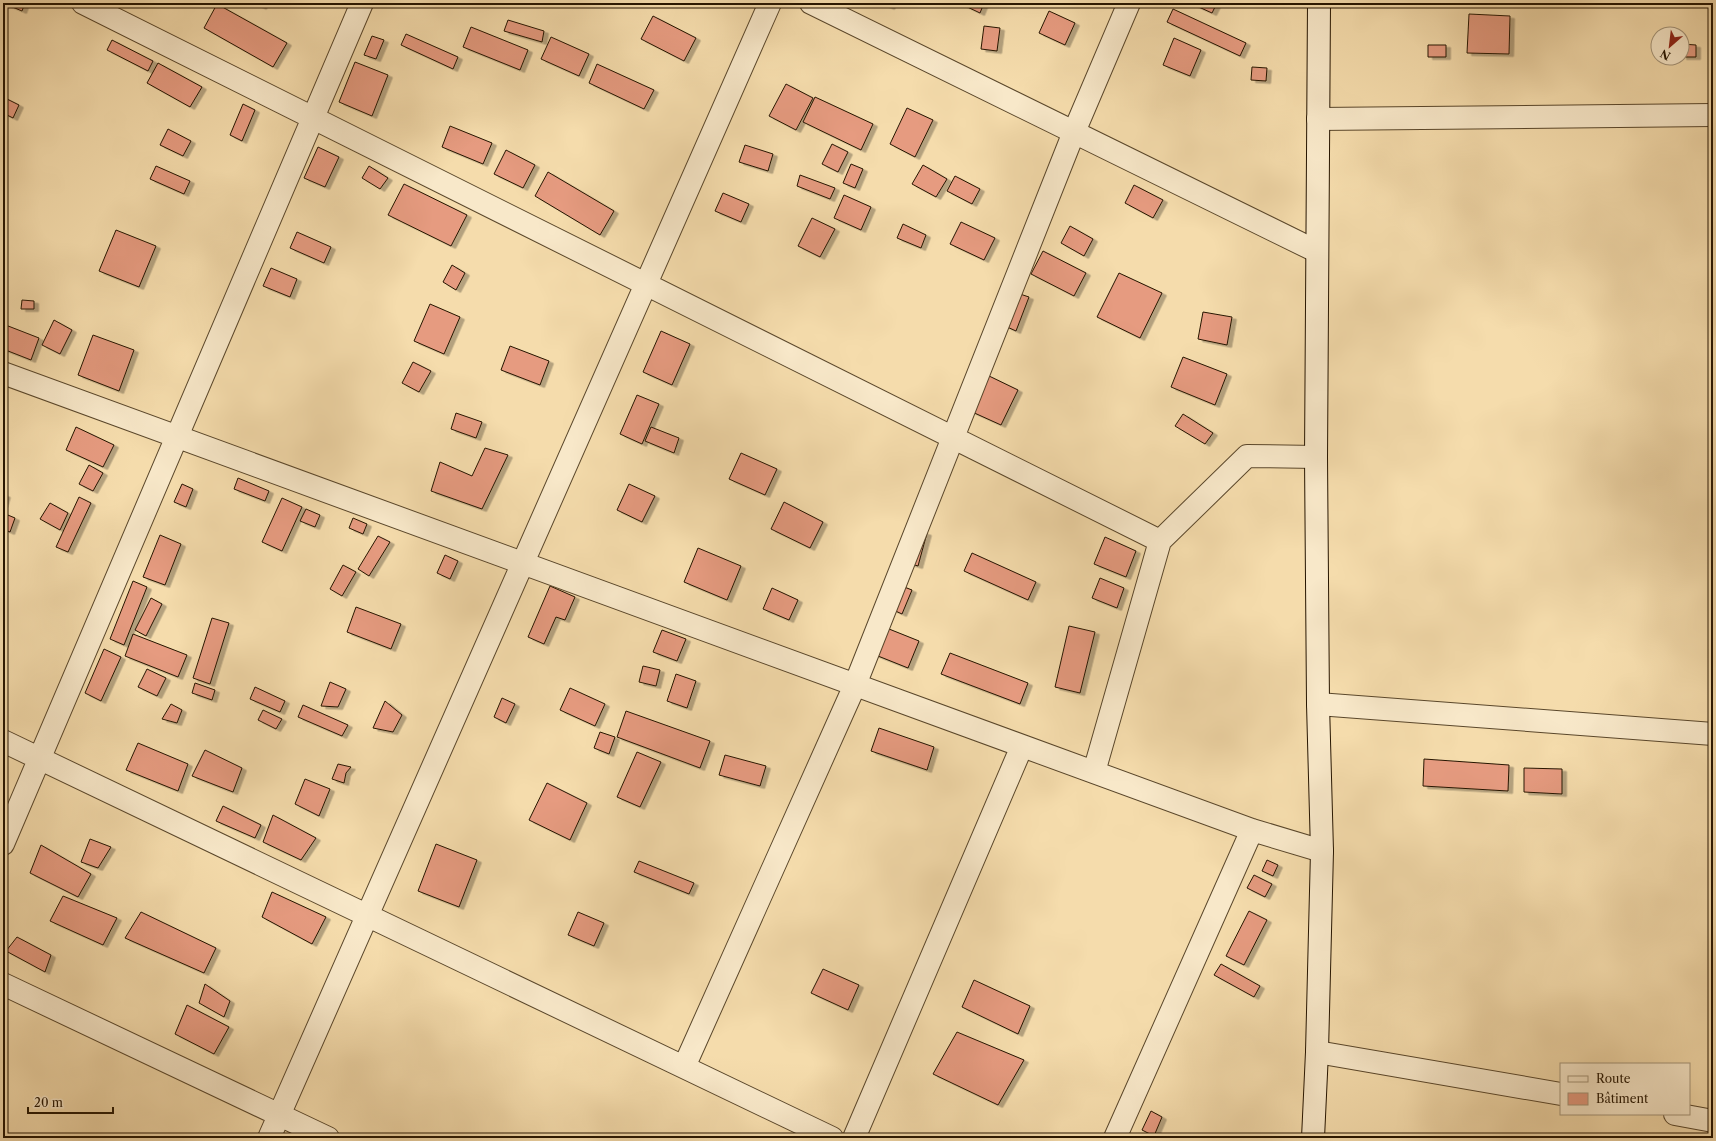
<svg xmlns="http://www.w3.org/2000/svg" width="1716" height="1141" font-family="'Libre Caslon Text',serif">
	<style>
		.building { fill: #e69b80; stroke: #261500; filter: url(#shadow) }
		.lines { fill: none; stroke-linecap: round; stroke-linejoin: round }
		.minor-casing { stroke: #5a472b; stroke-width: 24 }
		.secondary-casing { stroke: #261500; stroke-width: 24 }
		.minor { stroke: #f8e8c9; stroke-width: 22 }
		.secondary { stroke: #f8e8c9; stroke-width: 22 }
	</style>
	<defs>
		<filter id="shadow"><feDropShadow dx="4.5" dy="2.5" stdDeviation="0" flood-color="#0004"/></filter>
	</defs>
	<rect width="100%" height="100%" fill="#f5dcac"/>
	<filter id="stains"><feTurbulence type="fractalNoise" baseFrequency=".005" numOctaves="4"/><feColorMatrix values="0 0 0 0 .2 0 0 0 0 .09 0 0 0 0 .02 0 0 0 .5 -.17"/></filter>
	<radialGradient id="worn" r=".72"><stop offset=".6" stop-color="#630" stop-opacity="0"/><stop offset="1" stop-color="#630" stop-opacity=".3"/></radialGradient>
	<path class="building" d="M3 3H25L22 11Z
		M254 3H263L262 7Z
		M881 3H892L890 7Z
		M959 3H984L980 13Z
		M1190 3H1217L1212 13Z
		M217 4 287 43 273 67 204 28Z
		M1173 9 1246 43 1240 56 1167 22Z
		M1049 11 1075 23 1065 45 1039 33Z
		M1469 14 1510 16 1509 54 1467 53Z
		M653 16 696 38 684 61 641 39Z
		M508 20 544 31 542 42 504 31Z
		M984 26 1000 28 997 51 981 49Z
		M471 27 528 50 520 70 463 47Z
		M406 34 458 57 453 69 401 45Z
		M372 36 384 40 376 59 364 55Z
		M551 37 589 54 579 76 541 59Z
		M1174 38 1201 50 1190 76 1163 65Z
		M112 40 153 61 148 71 107 50Z
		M1682 44 1696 45V57H1682Z
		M1428 45H1446V57H1428Z
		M355 62 388 75 372 116 339 102Z
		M158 63 202 87 190 107 147 83Z
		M597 64 654 90 644 109 589 83Z
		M1252 67 1267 68 1266 81 1251 80Z
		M786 84 813 98 796 130 769 116Z
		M3 97 19 105 13 118 3 113Z
		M815 97 873 124 861 150 803 122Z
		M243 104 255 110 242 141 230 135Z
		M907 108 933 120 915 157 890 144Z
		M450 126 492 143 483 164 442 147Z
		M168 129 191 141 183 156 160 145Z
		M832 144 848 152 838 172 822 164Z
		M745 145 773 154 768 171 739 162Z
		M318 147 339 157 325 187 304 178Z
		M506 150 535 165 523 188 494 174Z
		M851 164 863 169 855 188 843 183Z
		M923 165 947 179 936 197 912 184Z
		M156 166 190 181 184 194 150 179Z
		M369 166 388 178 380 189 362 178Z
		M548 172 614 211 600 235 535 196Z
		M800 175 835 188 830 199 797 186Z
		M955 176 980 189 972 204 947 191Z
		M404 184 467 215 451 246 388 215Z
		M1134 185 1163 200 1153 218 1125 203Z
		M723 193 749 204 741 222 715 211Z
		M844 195 871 207 861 230 834 218Z
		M812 218 835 229 820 257 798 246Z
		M961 222 995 238 984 260 950 244Z
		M903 224 926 235 921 248 897 238Z
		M1070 226 1093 239 1084 256 1061 243Z
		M116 230 156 246 139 287 99 271Z
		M297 232 331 247 324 263 290 248Z
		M1043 251 1086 273 1074 296 1031 274Z
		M452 265 465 273 456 290 443 282Z
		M271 268 297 279 290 297 263 286Z
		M1119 273 1162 293 1140 338 1097 317Z
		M1017 293 1029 297 1016 331 1005 326Z
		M22 300 34 301V309H21Z
		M430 304 460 317 444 354 414 341Z
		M1203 312 1232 317 1227 345 1198 339Z
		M54 320 72 330 60 354 42 345Z
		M3 324 39 338 31 360 3 349Z
		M661 331 690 344 672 385 643 372Z
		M93 335 134 350 119 391 78 375Z
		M510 346 549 361 540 385 501 370Z
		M1183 357 1227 374 1215 405 1171 387Z
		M413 362 431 371 419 392 402 383Z
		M987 375 1018 390 1001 425 970 411Z
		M637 395 659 404 642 444 620 434Z
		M456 413 482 422 476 438 451 429Z
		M1183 414 1213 433 1205 444 1175 426Z
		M76 427 114 445 103 467 66 450Z
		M651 427 679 438 674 453 645 441Z
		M485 448 508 455 482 509 431 491 440 462 472 476Z
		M741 453 777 469 765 495 729 479Z
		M89 465 103 473 93 491 79 484Z
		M238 478 269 491 265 501 234 489Z
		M182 484 193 489 186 507 174 502Z
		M629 484 655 496 642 522 617 510Z
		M3 494 6 495 3 505Z
		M79 497 91 503 68 552 56 547Z
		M282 498 302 507 282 551 262 542Z
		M784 502 823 522 810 548 771 529Z
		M50 503 68 513 60 530 40 519Z
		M306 509 320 515 315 527 300 521Z
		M3 513 15 518 10 532 3 529Z
		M353 518 367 524 363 534 349 528Z
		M917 530 927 533 918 566 908 563Z
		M160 535 181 544 165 585 143 577Z
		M378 536 390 542 369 576 358 569Z
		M1105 537 1136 551 1126 577 1094 564Z
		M698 548 741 566 727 600 684 582Z
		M972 553 1036 582 1028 600 964 571Z
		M445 555 458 561 450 579 437 573Z
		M343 565 356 572 342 596 330 589Z
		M1100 578 1124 588 1117 608 1092 598Z
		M133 581 147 587 124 645 110 639Z
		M899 585 912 590 902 614 889 608Z
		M550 586 575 597 565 620 556 617 544 644 528 637Z
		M772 588 798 600 789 620 763 609Z
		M151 598 162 604 146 636 135 630Z
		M356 607 401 624 391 649 347 632Z
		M212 618 229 623 210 684 193 678Z
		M1069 626 1095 632 1080 693 1055 687Z
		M884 627 919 641 908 668 873 654Z
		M662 630 686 639 677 661 653 652Z
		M133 634 187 655 178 677 125 656Z
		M104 649 121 657 101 701 85 693Z
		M950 653 1028 683 1020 704 941 674Z
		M643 666 660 670 656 686 639 682Z
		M147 669 166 678 157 696 138 687Z
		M676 674 696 681 687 708 667 701Z
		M330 682 346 689 338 707 321 706Z
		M195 683 215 690 212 700 192 693Z
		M255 687 285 701 280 712 250 699Z
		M570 688 605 704 595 726 560 710Z
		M502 698 515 704 506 723 494 717Z
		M385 701 402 715 393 732 373 728Z
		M171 704 182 710 177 723 162 719Z
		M303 705 348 725 342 736 298 717Z
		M263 710 282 719 276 729 258 720Z
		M626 711 710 741 700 768 617 737Z
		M879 728 934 747 927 770 871 751Z
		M600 732 615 737 609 754 594 748Z
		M138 743 188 764 178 791 126 770Z
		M205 750 242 768 233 792 192 776Z
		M637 752 661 762 640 807 617 797Z
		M725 755 766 766 760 786 719 775Z
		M1424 759 1509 765 1508 791 1423 786Z
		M338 764 351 767 346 773 344 783 332 779Z
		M1524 768 1562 769V794L1524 792Z
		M305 779 330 789 319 816 295 804Z
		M547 783 587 803 570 840 529 820Z
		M223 806 261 825 255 838 216 821Z
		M273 815 316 838 301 860 263 842Z
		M90 839 111 847 98 868 81 862Z
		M436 844 477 860 459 907 418 891Z
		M41 845 91 874 78 897 30 873Z
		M1267 860 1278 865 1273 876 1262 871Z
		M639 861 694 883 689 894 634 872Z
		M1254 875 1272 884 1265 897 1247 888Z
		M272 892 326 917 312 944 262 917Z
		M63 896 117 918 103 945 50 921Z
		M1249 911 1267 920 1244 965 1226 956Z
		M141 912 216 948 204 973 125 938Z
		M578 912 604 923 594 946 568 935Z
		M17 937 51 955 45 972 6 951Z
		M1221 964 1260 986 1254 997 1214 975Z
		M823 969 859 985 848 1010 811 993Z
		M974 980 1030 1006 1018 1034 962 1007Z
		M205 984 230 1001 224 1017 199 1003Z
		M187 1005 229 1027 214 1054 175 1034Z
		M957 1032 1024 1060 998 1105 933 1074Z
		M1151 1111 1162 1117 1154 1136 1142 1130Z"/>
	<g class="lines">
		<g class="minor-casing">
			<path id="minor" d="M83 3 1160 541
				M811 3 1316 251
				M1318 119 1713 115
				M3 373 1252 830 1322 851
				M1318 704 1713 734
				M3 741 832 1138
				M1094 772 1160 541 1247 456 1316 457
				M3 844 362 3
				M3 984 328 1138
				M1317 1052 1561 1094
				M684 1067 855 685 1074 132 1129 3
				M1675 1114 1713 1121
				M269 1138 770 3
				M854 1138 1022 746
				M1115 1138 1252 830"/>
		</g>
		<g class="secondary-casing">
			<path id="secondary" d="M1313 1138 1317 1052 1322 851 1318 704 1316 457 1319 3"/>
		</g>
		<use href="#minor" class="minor"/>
		<use href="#secondary" class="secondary"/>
	</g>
	<rect width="1716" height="1141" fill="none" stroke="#f5dcac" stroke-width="16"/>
	<rect x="4" y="4" width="1708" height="1133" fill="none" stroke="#261500" stroke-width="2"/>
	<rect x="8" y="8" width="1700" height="1125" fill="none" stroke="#261500"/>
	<rect x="1560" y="1063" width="130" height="52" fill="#f8e8c9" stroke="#a49479"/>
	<rect x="1568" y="1076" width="20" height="6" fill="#f8e8c9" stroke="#a49479"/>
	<text x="1596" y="1083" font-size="12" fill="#261500">Route</text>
	<rect x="1568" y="1093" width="20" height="12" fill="#e69b80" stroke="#a49479"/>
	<text x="1596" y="1103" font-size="12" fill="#261500">Bâtiment</text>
	<g transform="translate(1670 46) rotate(208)"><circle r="19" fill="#f8e8c9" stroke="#a49479"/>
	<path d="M0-3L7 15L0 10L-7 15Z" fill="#8f2418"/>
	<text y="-6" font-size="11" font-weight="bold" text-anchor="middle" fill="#261500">N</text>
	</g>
	<path d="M28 1107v6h85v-6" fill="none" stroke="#261500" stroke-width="2"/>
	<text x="34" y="1107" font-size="12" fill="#261500" stroke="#f8e8c9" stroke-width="3" paint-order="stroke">20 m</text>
	<rect width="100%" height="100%" filter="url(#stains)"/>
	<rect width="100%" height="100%" fill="url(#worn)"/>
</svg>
